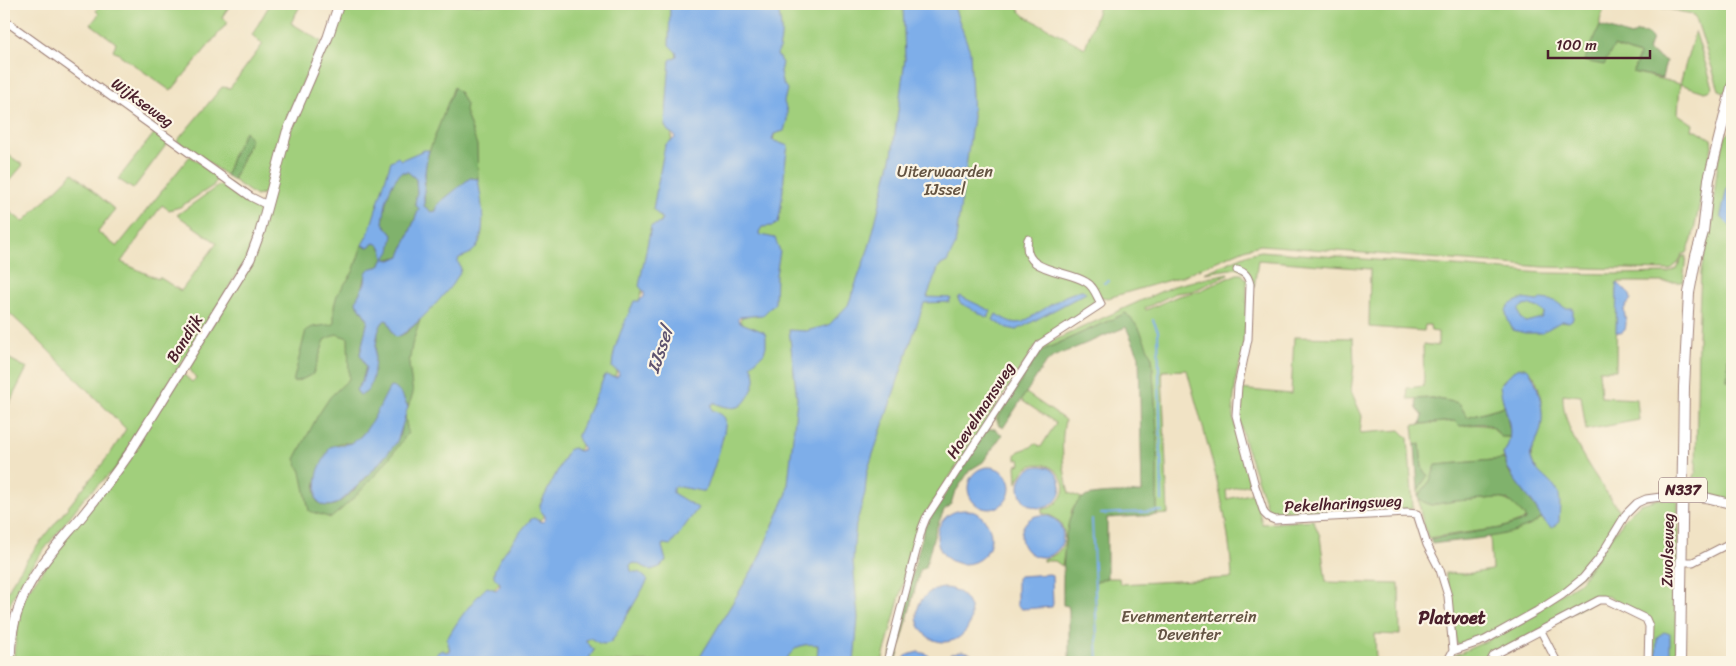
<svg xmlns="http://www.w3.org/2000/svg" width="1736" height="666" font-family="Sriracha,sans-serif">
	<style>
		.green { fill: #a1cf7c; stroke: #767754 }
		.forest { fill: #80b26c; stroke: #65684c }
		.water { fill: #7eaee9; stroke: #64668a; fill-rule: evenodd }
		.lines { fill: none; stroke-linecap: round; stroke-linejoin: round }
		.stream { stroke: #7eaee9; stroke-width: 2 }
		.minor-casing { stroke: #9e8178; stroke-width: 9 }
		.tertiary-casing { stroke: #9e8178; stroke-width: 11 }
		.primary-casing { stroke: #9e8178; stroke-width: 12 }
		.minor { stroke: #fff; stroke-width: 7 }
		.tertiary { stroke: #fff; stroke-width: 9 }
		.primary { stroke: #fff; stroke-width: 10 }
		.labels { text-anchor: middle; stroke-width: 4.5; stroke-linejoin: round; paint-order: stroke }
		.shield { fill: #fcf5e5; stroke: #7f5f63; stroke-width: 1 }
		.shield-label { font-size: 15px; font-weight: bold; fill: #4a1f2b }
		.street-label { font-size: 16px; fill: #4a1f2b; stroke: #fcf5e5 }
		.park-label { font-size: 16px; fill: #645443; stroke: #fcf5e5 }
		.water-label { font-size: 18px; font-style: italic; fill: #5c516e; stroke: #fcf5e5 }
		.neighbourhood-label { font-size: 18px; font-weight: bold; fill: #4a1f2b; stroke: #fcf5e5 }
	</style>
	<rect width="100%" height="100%" fill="#fcf5e5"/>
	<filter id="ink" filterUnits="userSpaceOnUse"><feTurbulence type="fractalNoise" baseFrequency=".02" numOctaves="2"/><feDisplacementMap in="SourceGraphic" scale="10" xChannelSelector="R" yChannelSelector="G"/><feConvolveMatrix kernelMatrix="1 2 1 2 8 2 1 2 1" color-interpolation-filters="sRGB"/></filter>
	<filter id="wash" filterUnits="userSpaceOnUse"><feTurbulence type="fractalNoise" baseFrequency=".0096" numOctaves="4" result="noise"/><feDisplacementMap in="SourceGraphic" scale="20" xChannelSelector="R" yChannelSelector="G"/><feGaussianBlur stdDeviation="1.12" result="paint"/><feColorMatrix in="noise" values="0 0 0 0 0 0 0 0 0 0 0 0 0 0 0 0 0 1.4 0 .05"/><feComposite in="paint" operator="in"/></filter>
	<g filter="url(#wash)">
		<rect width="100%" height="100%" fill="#f1e3c5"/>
		<path class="green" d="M101 4H231L222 17 228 22 171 91 113 50 116 43 91 24 99 14 96 11Z
			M270 4H301L291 23 321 41 285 123 284 134 268 189 265 193 256 196 233 180 249 145 245 132 233 155 226 175 177 141 222 87 230 88 263 44 252 35Z
			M343 4H677L678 55 672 133 662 218 642 292 616 374 581 446 542 518 498 585 439 662H13L20 606 27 592 183 374 192 382 196 378 187 365 240 280 288 137Z
			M778 4H1021L1018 9 1025 16 1085 48 1100 4H1606L1600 20V26L1613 46 1639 55 1633 72 1680 84 1695 31 1713 87 1709 91 1705 92 1680 84 1678 114 1693 124 1692 130H1697L1711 139 1712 146 1692 240 1687 253 1683 254 1677 264 1670 270 1544 267 1261 245 1247 248 1180 277 1108 298 1101 297 1093 301 1094 306 1035 347 922 519 918 529 882 662H569L586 642 630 563 711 405 741 318 760 229 774 135Z
			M1644 4H1732V72L1727 91 1723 93 1719 90 1697 21 1692 14Z
			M1732 130V187H1730L1721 217 1732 228V291L1727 380 1732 381V500L1692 493V482L1696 472 1698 335 1701 272 1711 222 1718 162 1725 137Z
			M156 131 169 141 133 189 118 179Z
			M4 152 23 165 4 187Z
			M190 156 215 174 217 179 213 186 180 207 169 210 162 205 121 262 158 279 159 277 181 291 217 243 177 215 218 186 224 184 231 185 256 205 260 210V218L257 231 244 263 135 438 114 470 85 497 30 568 13 597 4 620V599L14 579 31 554 110 454 126 429 40 342 4 308V207L23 222 73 173 115 210 98 232 117 247Z
			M1261 251 1543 273 1617 274 1668 273 1676 269 1683 256H1686L1683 282H1617L1616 370H1599L1601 397 1637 399 1639 420 1586 430 1581 396 1563 394C1561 433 1600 483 1622 514L1614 532 1586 572 1547 601 1495 633 1461 645 1456 643 1451 596 1445 573 1465 574 1492 570 1490 536C1508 533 1527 530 1542 518L1545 523 1558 494C1552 482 1536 474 1532 461 1528 450 1537 444 1538 435 1543 415 1544 383 1527 368L1513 371 1502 382 1503 400 1505 406 1467 417 1459 403 1432 398 1408 399 1407 388 1424 386 1423 344 1438 346V332L1431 331 1430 325H1425L1424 331 1369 327 1370 269 1258 260 1254 288 1249 275 1237 268 1204 273 1249 254Z
			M1228 273 1227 275 1193 291 1176 293 1145 308 1146 310 1178 296 1199 291 1237 274H1242L1247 280V315L1244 338 1246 347 1237 372 1233 405V417L1250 484 1226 490 1227 499 1255 493 1262 524 1313 520 1320 536 1326 582 1399 584 1400 635 1375 634 1376 662H1098L1095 581 1107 578H1119L1120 584 1232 578C1229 507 1205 438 1187 370L1162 371 1168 514 1157 515V433L1152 358 1126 313 1041 351 998 418 1000 425 999 426 995 417 1044 345 1173 286Z
			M1294 337 1353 338 1354 365 1351 391 1362 416 1360 433 1400 430 1408 438 1413 507C1394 515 1364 511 1343 512 1321 512 1299 515 1277 516L1271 513 1267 508 1245 443 1239 418 1240 389 1291 394Z
			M4 356 27 368 4 414Z
			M1026 393 1065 420C1060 445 1063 468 1069 493L1082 498 1072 509 1062 566 1055 561H1043V559C1073 554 1071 518 1042 513V509C1048 509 1052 507 1056 503 1083 479 1032 441 1017 483L1016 465 1021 464 1020 459 1016 460V455L1019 451 1031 447 1035 443 1041 447 1056 423 1021 400Z
			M1455 421 1461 426C1472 424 1481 424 1493 427 1498 436 1502 437 1511 437L1508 446 1503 454 1504 459 1438 465 1430 481 1418 496V490C1426 479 1424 479 1422 467 1420 460 1421 452 1420 445H1415L1413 425Z
			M1498 498C1511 500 1519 508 1526 519L1501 528 1428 538 1421 515 1419 500 1431 505 1455 501Z
			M1658 499 1676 500 1678 502 1677 662H1651L1649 618 1607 596 1601 597 1488 658 1487 662H1451L1455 655 1489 640 1580 582 1626 517 1640 504Z"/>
		<path class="forest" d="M1600 26 1631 36 1637 32 1646 33 1652 38 1648 51 1666 61 1662 78 1633 72 1639 55 1614 46 1604 65 1584 61Z
			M454 87 460 93 466 105 465 111 477 145 478 179 470 178 436 211 431 212 424 206 426 159Z
			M245 131 251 139 233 180 226 175 233 155Z
			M402 172H408L416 179 417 192 415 204 419 209 400 256 382 261 380 266 373 268 366 273C365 285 359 292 356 302L368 320 360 354 366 367 362 382 356 390 360 395C365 381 371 367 375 353 378 342 375 328 385 320L388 321 396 337 406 333 420 320 412 345 409 364 413 394 408 407 402 395 390 387C380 405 372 429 355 441 349 445 346 442 340 443 336 444 332 448 329 449 324 467 310 481 317 501L322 505C326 506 330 506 334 505 347 501 395 448 400 435 402 428 402 422 405 416L408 433C386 464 361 494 331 518L309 511 301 472 295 459 317 417 330 397 349 379 348 338 336 334 325 340 313 374 301 380 293 382 306 330 313 327 334 324V306L337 295 353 272 362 245 368 247 374 243 379 244 383 252 393 235 383 223C385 206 388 183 402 172Z
			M1732 291V381L1727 380Z
			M1126 313 1139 328 1152 358 1157 433V515L1107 518V578L1095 582 1098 662H1069V610L1068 606 1063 605C1063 582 1061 513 1081 499 1092 491 1128 494 1142 492L1139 356 1126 327 1053 357 1044 365 1003 428 1000 425 998 418 1041 351Z
			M1432 398 1459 403 1467 417 1505 406 1511 437H1501C1498 434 1496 430 1493 427 1485 421 1469 425 1460 426L1455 421 1421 424 1423 416 1417 409 1416 399Z
			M991 429H995L1002 435 983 462 970 470 954 494 951 504 944 510 936 529 925 568 920 570 896 662H889L925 526 986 430Z
			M1420 444 1422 467 1425 473 1428 475 1418 490 1415 445Z
			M1504 459 1510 474 1531 501 1542 518C1515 539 1465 539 1432 544L1430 539 1501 528 1526 520 1523 514 1508 500 1498 498 1455 501 1431 505 1419 500 1418 496 1430 481 1436 465Z"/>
		<path class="water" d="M670 4H777C781 22 784 37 777 55L782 63 780 72 782 82 787 89 784 102 787 111V120L784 131 774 134 772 140 788 146C783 172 784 198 778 223L773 226 762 227 759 232 761 235 775 238 780 251 776 275 775 303 763 315 740 317 738 319 739 322 764 332 766 336V346L764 353 751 365C753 368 755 373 755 377 756 385 746 405 738 407 731 409 722 406 714 403L711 405 712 410C716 412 723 414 725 419 728 429 711 476 707 488L704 491H701L675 486 673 488V493L698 508 671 545 663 544 662 546 666 561 660 567 651 570 635 563 630 565 631 571 640 573 648 580 612 641C603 647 599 643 590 638L586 640V642L594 650 587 662H428L437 653 442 650 446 652 450 651 447 639C458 620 470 603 487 587L496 590 500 586V583C497 580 493 578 494 573 495 561 522 530 531 519L534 518 542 522 545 520V516L540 510V505L568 450 573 448 579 451 584 449 578 440V435L605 375 616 377 619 375 618 371 612 368C612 347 626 320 634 301H638L644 297V292L639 286 651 226 661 223 662 219 653 209 665 145 675 138 674 135 668 131 665 126 670 60 677 56 676 52 669 45Z
			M903 4H953L970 51 973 117 955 246 947 262 939 266 927 297 951 298 949 302 924 303 867 472 865 493 856 525 854 544 853 561 858 618 854 662H817L818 645C799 643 795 647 784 662H697L757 562 787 493 797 399 789 330 806 331 829 325 848 305 869 247 892 155 905 59Z
			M424 150H429C424 168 424 188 424 206L431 212 436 211 438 204 470 178 478 179C481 198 489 237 473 251 469 255 464 256 459 258L458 261 461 269C459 282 408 336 396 337L393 334 388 321 385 320C368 334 383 391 360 395L356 390 362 382 366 367 360 354 368 320 356 302 357 298 365 283 366 273 369 269 380 266 384 259C383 251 383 245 374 243L368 247 362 245 369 232 391 161 398 157 401 160ZM402 172H408L416 179 417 192 415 204 419 209 400 256 391 260 385 259 390 251 393 235 383 223C385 206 388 183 402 172Z
			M1732 187V228L1721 217V215L1727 188Z
			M1617 282 1630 295 1631 299 1624 309 1626 324 1625 330 1621 333 1616 332Z
			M1081 290H1083L1086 293 1017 330 1007 328 993 320 996 314C1005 319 1012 325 1023 322L1065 296Z
			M960 296 991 311 988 318 960 303 958 299Z
			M1523 299 1537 301 1542 299 1555 301 1565 308H1573V319L1569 322 1562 321 1541 333H1525L1513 330C1503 312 1502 305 1523 299ZM1530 305 1539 308 1544 313 1541 318 1526 322 1520 318 1518 310 1522 306Z
			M1520 368H1527L1529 370C1540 387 1547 418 1538 437 1535 444 1529 450 1531 458 1534 474 1554 481 1559 495 1561 503 1559 513 1559 522L1552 528C1542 522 1538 510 1531 501 1517 482 1510 478 1503 454 1519 431 1502 409 1500 385L1513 371Z
			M390 387C399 387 404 399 408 407 405 415 400 436 396 443 387 455 346 501 333 505 330 506 326 506 322 505L316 499C316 490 316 478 319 469 322 462 327 454 330 447 338 444 349 445 353 442 370 433 380 403 390 387Z
			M1019 487a21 21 0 1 1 42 0a21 21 0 1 1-42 0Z
			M968 488a21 21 0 1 1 42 0a21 21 0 1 1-42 0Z
			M937 537a27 27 0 1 1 54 0a27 27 0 1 1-54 0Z
			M1021 536a21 21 0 1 1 42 0a21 21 0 1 1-42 0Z
			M1050 574 1052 576 1053 604 1052 607 1022 609 1017 605V578L1019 576Z
			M917 615a27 27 0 1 1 54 0a27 27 0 1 1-54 0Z
			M1664 632 1670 634V662H1656L1657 637Z
			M962 651 971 653 979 662H944L950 654Z
			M918 652 927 654 935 662H901L907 655Z"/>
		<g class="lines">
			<path class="stream" d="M1104 283 1109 281
				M1153 320 1158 331 1162 501
				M1101 514 1162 511
				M1092 519 1098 662"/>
		</g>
	</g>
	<g filter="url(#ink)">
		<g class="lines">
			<g class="minor-casing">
				<path id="minor" d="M4 20 251 197 267 205
					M1237 270C1245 272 1248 276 1250 284L1248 339 1238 386 1236 415 1255 486 1264 513 1268 517 1275 520 1407 513 1417 514 1427 545 1440 570 1448 596 1453 651
					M1682 562H1693L1728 544 1732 536
					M4 622 13 626
					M1541 631 1557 662
					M887 662 922 528 926 518 1040 344 1101 304C1097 297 1094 286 1086 282 1066 269 1020 273 1028 239
					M1447 662 1453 651 1485 640 1537 611 1562 595 1583 578 1598 560 1626 514 1637 503 1646 499 1683 494
					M1490 662 1494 655 1599 600H1607L1646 619 1649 626 1648 662"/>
			</g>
			<g class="tertiary-casing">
				<path id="tertiary" d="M1683 494 1708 498 1732 504
					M10 662C10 642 13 621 21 602 33 571 57 546 78 521 96 499 113 477 129 454L250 259 260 232 287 132 328 37 339 4"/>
			</g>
			<g class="primary-casing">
				<path id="primary" d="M1680 662 1684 387 1689 293 1696 256 1703 232 1709 179 1732 87"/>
			</g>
			<use href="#minor" class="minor"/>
			<use href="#tertiary" class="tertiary"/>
			<use href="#primary" class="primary"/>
		</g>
	</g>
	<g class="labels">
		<rect class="shield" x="1659" y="477.5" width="48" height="25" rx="4"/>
		<g class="shield-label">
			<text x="1683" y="495">N337</text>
		</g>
		<g class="street-label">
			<text transform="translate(143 102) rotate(36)" y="6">Wijkseweg</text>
			<text transform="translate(184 338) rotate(-58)" y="6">Bandijk</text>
			<text transform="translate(980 410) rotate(-57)" y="6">Hoevelmansweg</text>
			<text transform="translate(1343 503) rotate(-3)" y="6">Pekelharingsweg</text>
			<text transform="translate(1667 550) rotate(-89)" y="6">Zwolseweg</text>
		</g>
		<g class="park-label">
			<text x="945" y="177">Uiterwaarden<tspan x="945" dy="18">IJssel</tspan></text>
			<text x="1189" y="622">Evenmententerrein<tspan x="1189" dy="18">Deventer</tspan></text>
		</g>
		<g class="water-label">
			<text transform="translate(660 350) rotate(-71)" y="6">IJssel</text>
		</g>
		<g class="neighbourhood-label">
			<text x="1452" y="624">Platvoet</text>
		</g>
	</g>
	<rect width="1736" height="666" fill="none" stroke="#fcf5e5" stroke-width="20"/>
	<path d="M1548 50v8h102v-8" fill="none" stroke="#4a1f2b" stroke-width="2.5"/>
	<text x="1556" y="50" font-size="15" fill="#4a1f2b" stroke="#fcf5e5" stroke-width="4" paint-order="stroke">100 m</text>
</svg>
